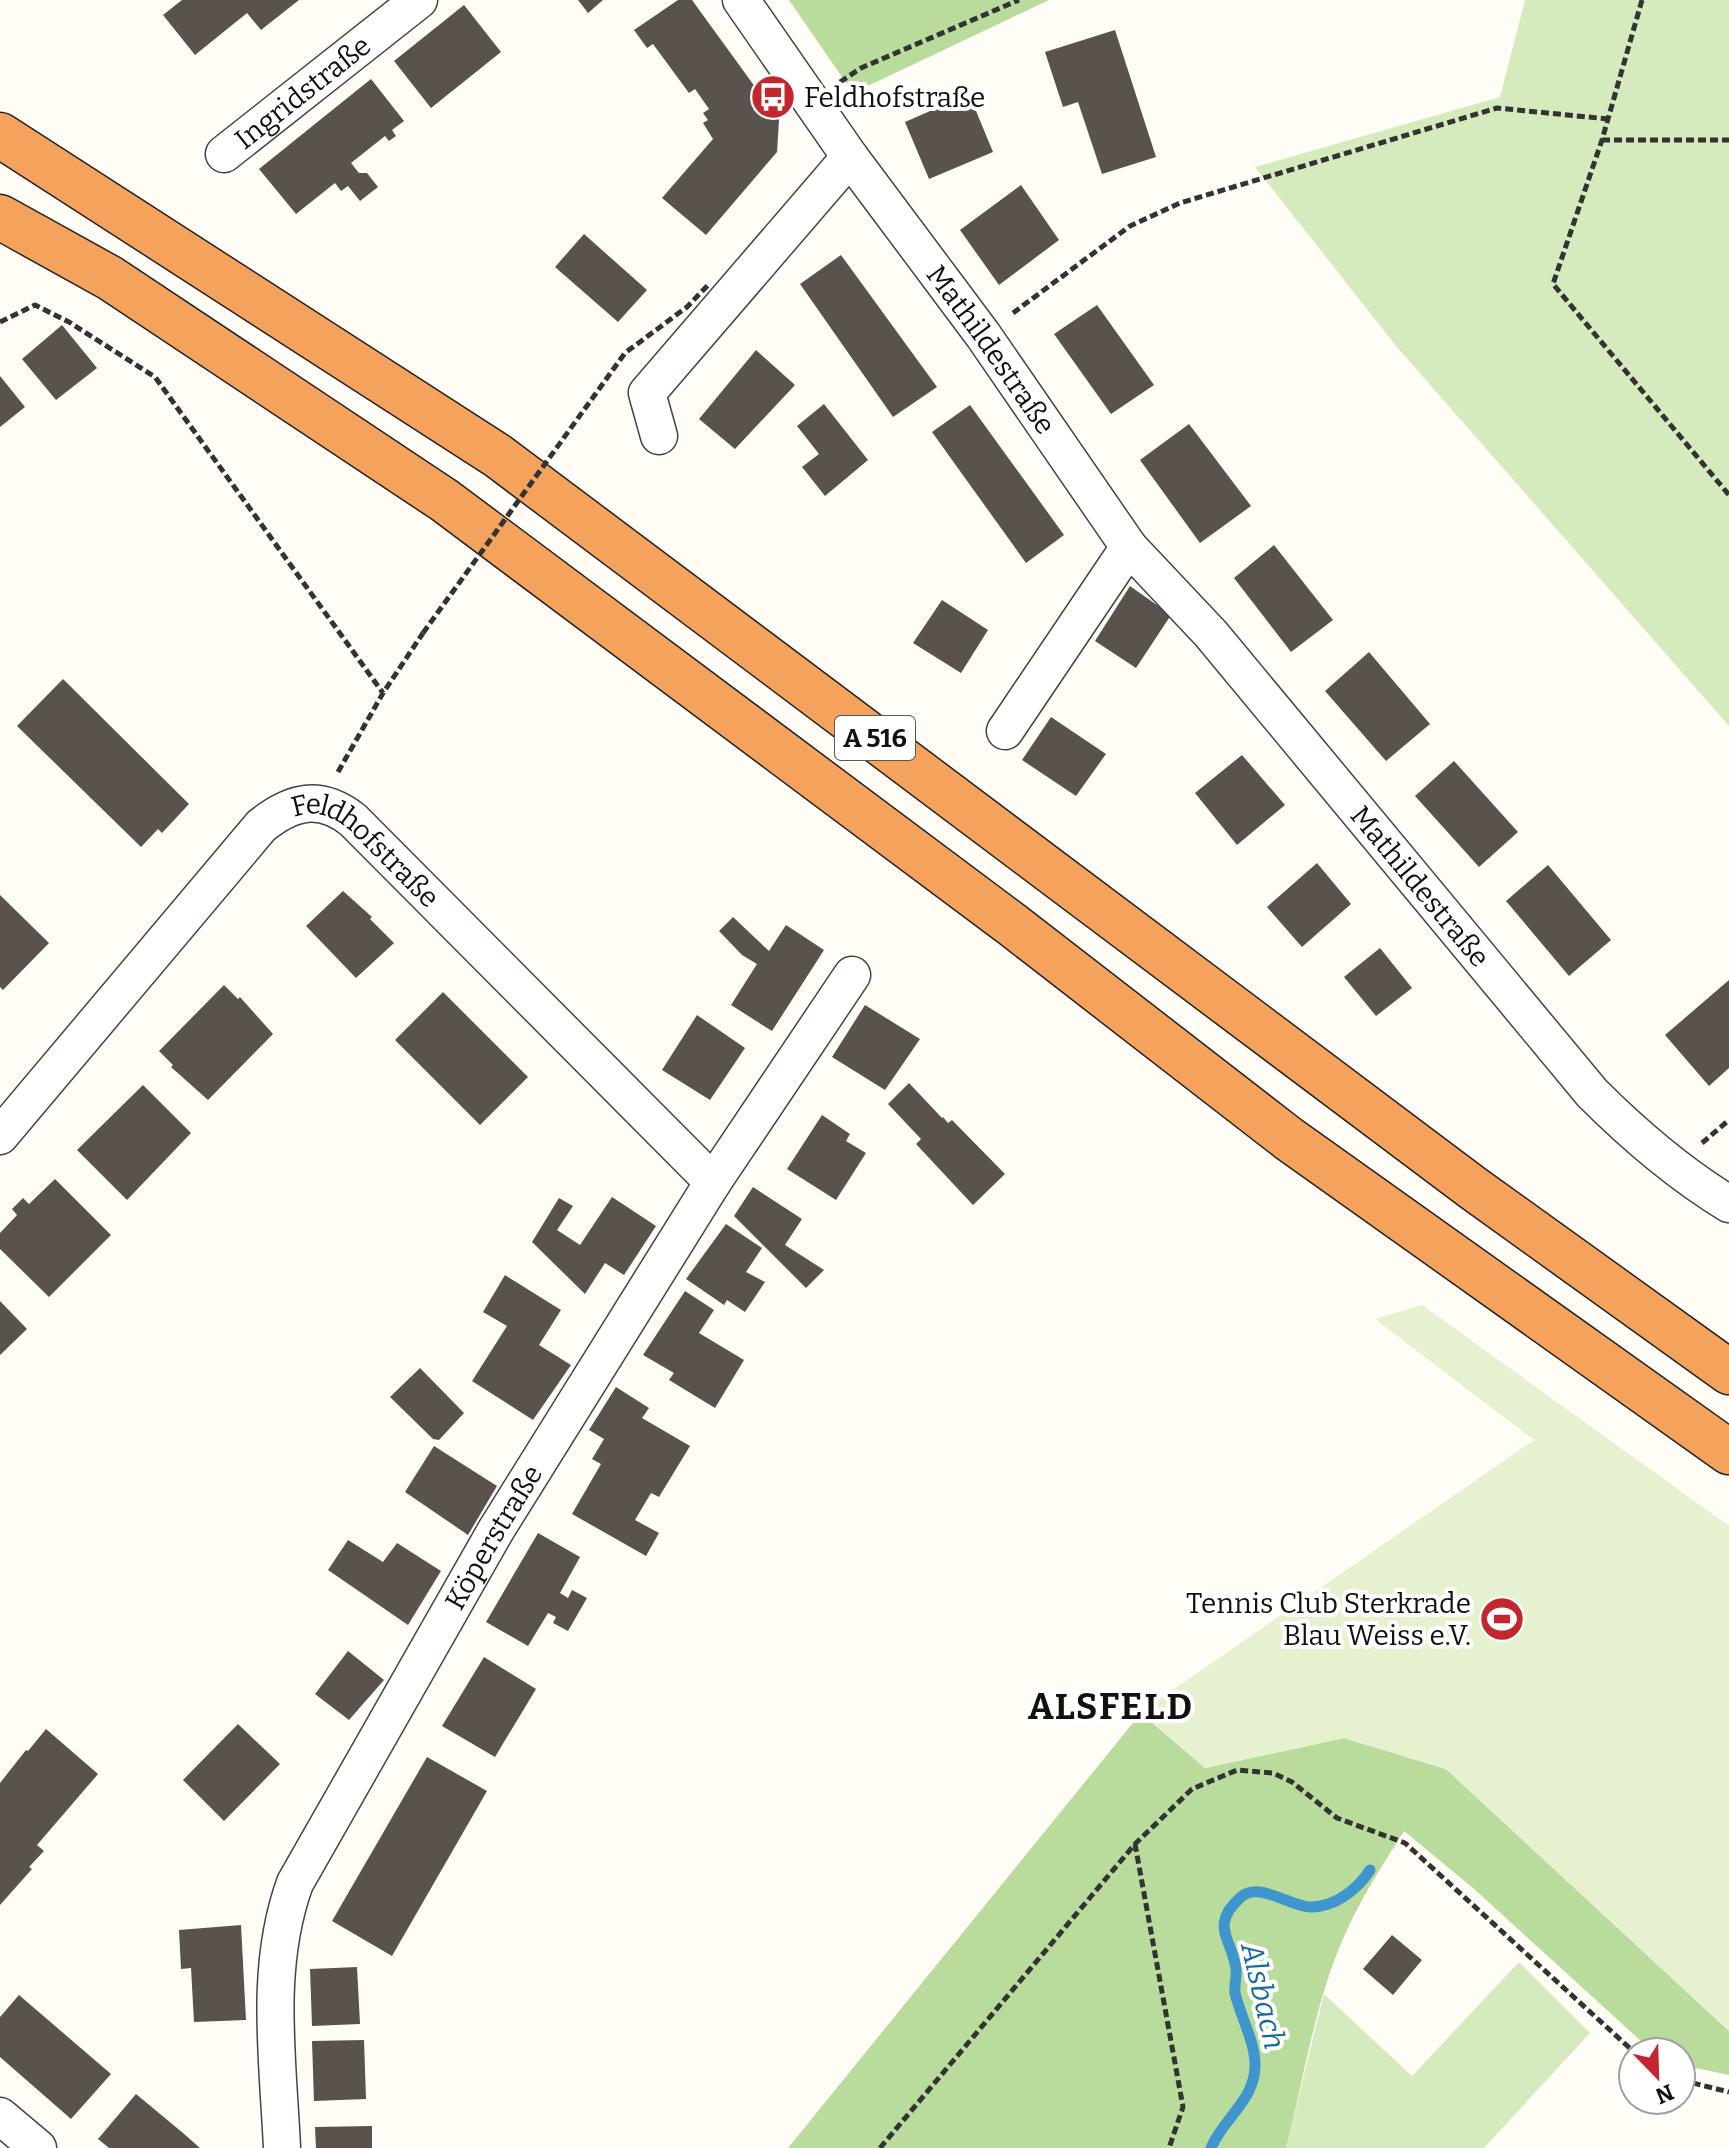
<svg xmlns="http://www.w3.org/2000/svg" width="1729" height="2148" font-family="Bitter,serif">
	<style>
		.green { fill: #d5ebbd }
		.forest { fill: #b9dc9c }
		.pitch { fill: #e6f2cf }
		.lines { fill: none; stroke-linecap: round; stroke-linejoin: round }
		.stream { stroke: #3f96cf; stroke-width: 11 }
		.building { fill: #5a524d }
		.minor-casing { stroke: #444; stroke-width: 39 }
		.motorway-casing { stroke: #222; stroke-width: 47 }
		.path { stroke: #333; stroke-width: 5; stroke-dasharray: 8 4; stroke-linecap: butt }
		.minor { stroke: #fff; stroke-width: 36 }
		.motorway { stroke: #f5a25d; stroke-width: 44 }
		.path-bridge { stroke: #333; stroke-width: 5; stroke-dasharray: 8 4; stroke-linecap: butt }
		.labels { text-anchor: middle; stroke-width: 8; stroke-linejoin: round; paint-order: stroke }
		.shield { fill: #fff; stroke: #585858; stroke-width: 2 }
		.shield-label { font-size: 26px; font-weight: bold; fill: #111 }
		.street-label { font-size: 28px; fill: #111; stroke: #fff }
		.poi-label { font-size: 28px; fill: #111; stroke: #fff; text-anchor: start }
		.water-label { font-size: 30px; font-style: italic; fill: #1768a6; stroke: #fff }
		.district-label { font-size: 36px; font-weight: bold; letter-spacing: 2px; fill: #111; stroke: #fff }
	</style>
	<rect width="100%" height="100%" fill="#fffdf5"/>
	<path class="green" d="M1525 0H1729V726L1396 346 1255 167 1500 97Z
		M1519 1962 1590 2033 1484 2148H1286L1324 1994 1412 2076Z"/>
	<path class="forest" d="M789 0H1049L853 93Z
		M1141 1713 1205 1768 1344 1738 1446 1769 1729 2031V2075L1681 2065V2052H1653L1473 1888 1404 1831C1382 1866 1359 1901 1343 1939 1314 2005 1304 2079 1286 2148H788Z"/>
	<path class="pitch" d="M1422 1305 1729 1526V2031L1446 1769 1344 1738 1205 1768 1141 1712 1534 1440 1375 1319Z"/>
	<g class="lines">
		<path class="stream" d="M1211 2148C1223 2118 1256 2100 1255 2064 1255 2042 1240 2015 1235 1993 1234 1985 1237 1977 1236 1969 1233 1940 1208 1926 1241 1897 1259 1881 1291 1907 1311 1907 1335 1907 1358 1889 1370 1870"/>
	</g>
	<path class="building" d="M182 0H299L261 30 247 13 195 55 163 15Z
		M578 0H603L588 13Z
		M678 0H692L779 120 777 152 706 235 662 198 713 139 703 123 708 120 703 113 709 109 695 89 689 93 653 44 647 48 634 30Z
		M464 5 501 52 431 108 394 61Z
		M1115 30 1156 157 1102 174 1078 102 1063 107 1045 52Z
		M371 79 404 121 392 130 396 136 389 141 385 136 351 163 359 173H367L378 187 360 201 348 186 341 191 335 183 296 214 259 169Z
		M969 94 993 152 929 179 905 122Z
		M1021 185 1059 240 999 285 960 230Z
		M584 234 647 290 618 322 555 267Z
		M841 255 937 387 893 417 800 284Z
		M1097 305 1154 385 1111 414 1054 334Z
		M62 325 97 368 56 400 22 359Z
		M756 350 795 385 735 449 699 419Z
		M0 376 25 407 0 427Z
		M824 404 868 460 825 496 802 467 819 454 797 426Z
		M970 405 1064 535 1026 563 932 432Z
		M1189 424 1251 506 1200 543 1140 460Z
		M1274 545 1333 620 1291 652 1234 578Z
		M1130 586 1171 615 1136 668 1095 641Z
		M942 600 988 630 961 673 913 643Z
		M1369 652 1430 724 1386 761 1325 691Z
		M63 679 189 804 162 833 158 829 141 847 17 726Z
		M1051 717 1106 754 1076 796 1022 760Z
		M1242 755 1285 805 1237 845 1195 793Z
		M1454 761 1518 832 1479 867 1415 796Z
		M1317 863 1351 904 1302 947 1267 907Z
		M1548 865 1611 940 1569 976 1506 901Z
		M343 891 372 917 370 919 394 943 356 978 306 926Z
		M0 895 49 943 3 990 0 987Z
		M733 917 769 951 786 925 824 950 772 1031 731 1005 757 964 742 955 719 931Z
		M1380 948 1412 988 1376 1016 1344 977Z
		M1729 980V1068L1709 1086 1665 1035Z
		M224 985 238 999 240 997 273 1034 208 1100 171 1067 173 1065 159 1051Z
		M443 992 528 1077 480 1125 395 1040Z
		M865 1005 920 1039 885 1090 832 1057Z
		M697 1015 745 1048 710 1100 662 1070Z
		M909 1083 942 1118 943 1117 948 1123 952 1120 1005 1174 973 1205 916 1144 921 1139 888 1104Z
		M143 1085 191 1133 127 1200 77 1150Z
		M822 1115 850 1134 846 1141 866 1153 836 1200 787 1169Z
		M55 1179 111 1235 49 1297 0 1249V1233L17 1215 12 1209 23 1198 29 1204Z
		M753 1187 802 1219 785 1245 824 1270 806 1288 734 1216Z
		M612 1197 656 1226 624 1275 605 1263 585 1294 532 1242 559 1198 573 1206 557 1230 580 1245Z
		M726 1224 762 1248 746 1272 765 1282 745 1312 727 1300 724 1305 686 1279Z
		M505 1275 561 1310 539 1345 571 1365 533 1420 472 1381 507 1326 483 1312Z
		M685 1291 714 1310 699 1333 744 1360 715 1408 669 1380 674 1373 643 1355Z
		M0 1301 27 1329 0 1355Z
		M420 1368 464 1413 439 1440 433 1439 390 1397Z
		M616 1387 649 1408 642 1418 690 1446 659 1497 651 1493 635 1520 659 1533 646 1556 572 1514 601 1464 592 1459 604 1439 589 1430Z
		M434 1446 497 1486 468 1535 405 1492Z
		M538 1533 580 1557 560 1593 568 1598 572 1590 587 1598 568 1631 553 1623 556 1617 548 1613 528 1646 486 1622Z
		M348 1540 383 1562 397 1543 441 1571 408 1625 328 1570Z
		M348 1651 384 1680 349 1720 315 1694Z
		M484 1657 536 1689 495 1757 442 1726Z
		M238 1724 280 1764 224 1821 183 1780Z
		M46 1729 98 1774 37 1845 44 1851 29 1867 32 1869 0 1905V1783L26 1750 28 1751Z
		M427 1757 487 1791 392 1956 332 1921Z
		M241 1925 246 2020 194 2022 191 1968 181 1969 179 1930Z
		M1392 1935 1422 1960 1393 1995 1363 1969Z
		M357 1967 360 2024 312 2026 310 1969Z
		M19 1995 111 2074 71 2119 0 2057V2017Z
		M364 2040 366 2099 314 2101 312 2041Z
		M136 2094 183 2133 200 2148H109L98 2139Z
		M372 2126V2148H316L315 2127Z"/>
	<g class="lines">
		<g class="minor-casing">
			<g id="minor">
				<path id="s1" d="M741 0 850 157 983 335 1129 547 1211 634 1592 1093C1634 1135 1678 1173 1729 1204"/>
				<path id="s2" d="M224 154 419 0"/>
				<path d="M659 436 647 393 850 157"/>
				<path d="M1005 731 1129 547"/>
				<path id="s3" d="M0 1136 261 826C292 801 320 794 353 820L713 1182"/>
				<path d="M0 2116 38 2148"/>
				<path id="s4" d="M282 2148C278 2059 264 1968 295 1883L496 1530 713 1182 852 975"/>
			</g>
		</g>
		<g class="motorway-casing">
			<path id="motorway" d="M0 135 498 456 1473 1188 1729 1372
				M0 217 110 278 444 500 1014 926 1289 1139 1729 1452"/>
		</g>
		<path class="path" d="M1642 0 1602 140 1553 284 1729 495
			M840 82 861 68 1019 0
			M1602 140H1729
			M1013 313 1130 226 1180 203 1497 108 1608 119
			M0 322 35 305 69 322 155 377 383 693
			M338 772 383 693 423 633
			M1702 1143 1729 1120
			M1135 1844 1183 2107 1169 2148
			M1681 2080 1729 2092
			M880 2148 1135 1844 1192 1789 1237 1770 1273 1773 1292 1782 1337 1818 1405 1843 1634 2052"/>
		<use href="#minor" class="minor"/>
		<use href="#motorway" class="motorway"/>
		<path class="path-bridge" d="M423 633 625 353 687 307 709 284"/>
	</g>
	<defs>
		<g id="bus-disc" transform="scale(2.3)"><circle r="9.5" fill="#c4262e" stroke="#fff"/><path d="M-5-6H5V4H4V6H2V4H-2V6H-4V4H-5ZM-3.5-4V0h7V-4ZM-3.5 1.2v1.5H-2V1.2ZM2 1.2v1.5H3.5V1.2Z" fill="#fff"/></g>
		<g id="stadium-disc" transform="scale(2.3)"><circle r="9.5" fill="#c4262e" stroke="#fff"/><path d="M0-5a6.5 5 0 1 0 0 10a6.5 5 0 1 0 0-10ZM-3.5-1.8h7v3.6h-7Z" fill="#fff"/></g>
	</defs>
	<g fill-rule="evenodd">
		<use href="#bus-disc" x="773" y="97"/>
		<use href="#stadium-disc" x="1502" y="1619"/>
	</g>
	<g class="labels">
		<rect class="shield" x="835" y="716" width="80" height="44" rx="6"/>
		<g class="shield-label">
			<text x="875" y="747">A 516</text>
		</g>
		<g class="street-label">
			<text dy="10" stroke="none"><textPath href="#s2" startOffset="100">Ingridstraße</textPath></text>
			<text dy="10" stroke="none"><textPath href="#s1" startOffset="430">Mathildestraße</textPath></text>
			<text dy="10" stroke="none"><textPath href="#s3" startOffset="532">Feldhofstraße</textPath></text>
			<text dy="10" stroke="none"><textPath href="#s1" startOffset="1118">Mathildestraße</textPath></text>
			<text dy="10" stroke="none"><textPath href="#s4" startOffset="666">Köperstraße</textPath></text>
		</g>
		<g class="poi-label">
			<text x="804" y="107">Feldhofstraße</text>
			<text x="1471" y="1613" text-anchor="end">Tennis Club Sterkrade<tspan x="1471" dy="32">Blau Weiss e.V.</tspan></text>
		</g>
		<g class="water-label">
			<text transform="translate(1263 1996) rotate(77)" y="10">Alsbach</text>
		</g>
		<g class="district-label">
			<text x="1111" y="1719">ALSFELD</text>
		</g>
	</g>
	<g transform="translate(1657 2076) rotate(157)"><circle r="38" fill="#ffffff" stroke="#a0a0a0" stroke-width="2"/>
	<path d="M0-6L14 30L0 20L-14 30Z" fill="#c4262e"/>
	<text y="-12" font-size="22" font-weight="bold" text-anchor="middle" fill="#111111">N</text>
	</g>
</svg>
